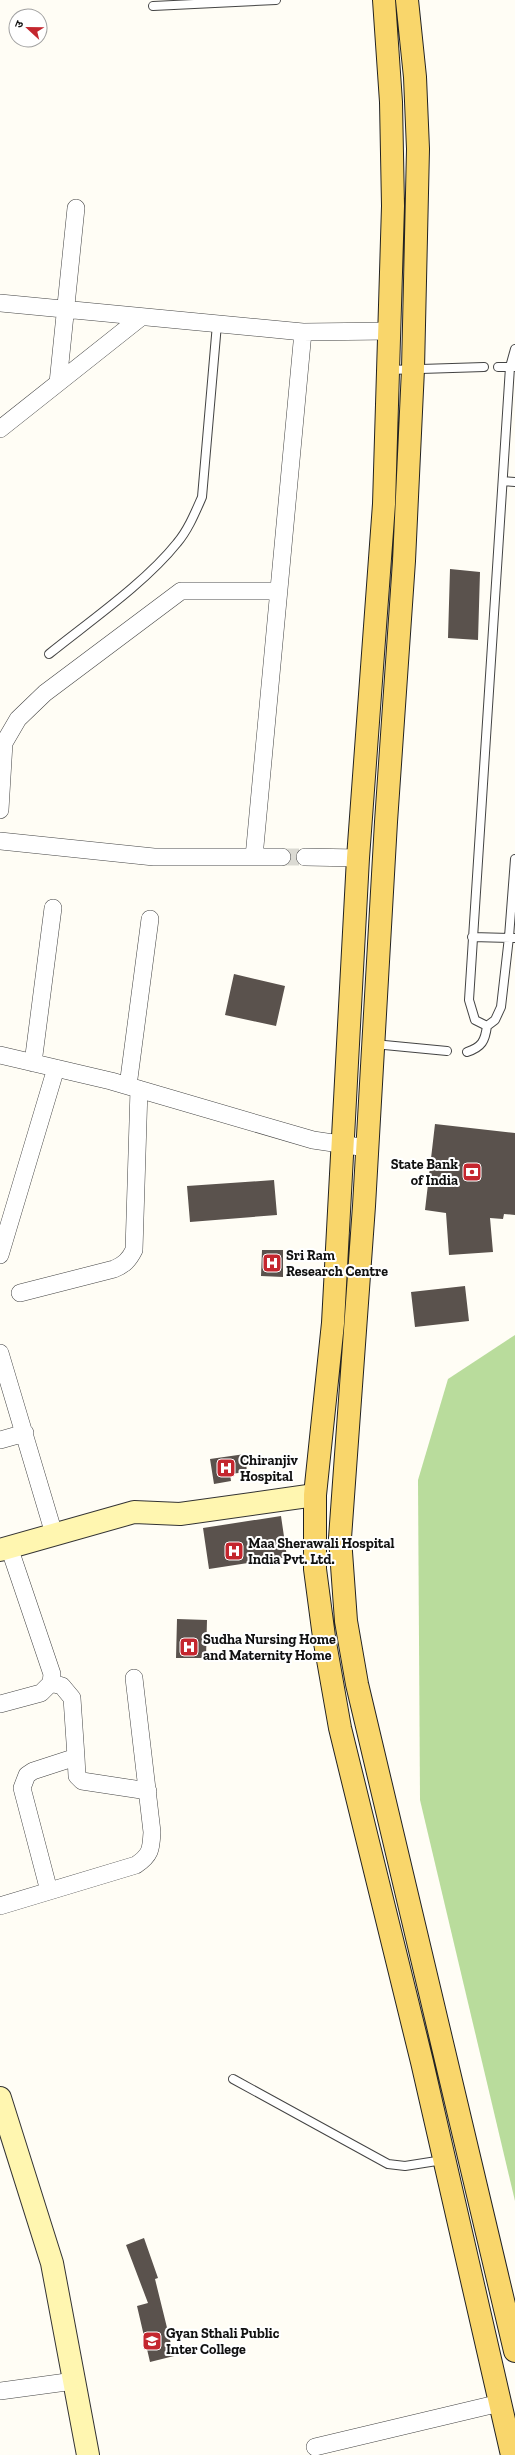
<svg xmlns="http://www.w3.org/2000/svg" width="515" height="2455" font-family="'Zilla Slab','Noto Sans Devanagari',serif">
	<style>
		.forest { fill: #b9dc9c }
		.building { fill: #5a524d }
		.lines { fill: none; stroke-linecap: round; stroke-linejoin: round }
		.street-tunnel { stroke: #dbdad3; stroke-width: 17; stroke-dasharray: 17 8; stroke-linecap: butt }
		.lane-casing { stroke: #444; stroke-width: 10 }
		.street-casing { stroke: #444; stroke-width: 18 }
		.secondary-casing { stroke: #333; stroke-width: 24 }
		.primary-casing { stroke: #222; stroke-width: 24 }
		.lane { stroke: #fff; stroke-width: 8 }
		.street { stroke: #fff; stroke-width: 17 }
		.secondary { stroke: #fff6b0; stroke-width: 22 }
		.primary { stroke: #f9d66b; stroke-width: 22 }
		.labels { text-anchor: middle; stroke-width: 4; stroke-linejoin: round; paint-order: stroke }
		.poi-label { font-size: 14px; font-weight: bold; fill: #111; stroke: #fff; text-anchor: start }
	</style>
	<rect width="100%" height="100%" fill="#fffdf5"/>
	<path class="forest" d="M515 1335V2201L420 1800 418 1480 448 1379Z"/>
	<path class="building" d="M450 569 480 572 478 640 448 638Z
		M234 974 285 986 276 1026 225 1015Z
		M435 1124 515 1133V1215L504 1214 503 1219 490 1218 493 1252 449 1255 446 1213 425 1210Z
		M274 1180 277 1215 190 1222 187 1186Z
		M262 1250H283V1277L261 1276Z
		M465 1286 469 1321 415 1327 411 1292Z
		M245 1454 247 1472 230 1474 231 1481 214 1484 210 1459Z
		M281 1516 287 1557 209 1569 203 1528Z
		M177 1619 207 1620 206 1658H176Z
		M144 2238 158 2278 155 2279 174 2356 150 2362 137 2306 148 2303 126 2245Z"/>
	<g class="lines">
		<path class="street-tunnel" d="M282 857H305"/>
		<g class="lane-casing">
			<path id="lane" d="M153 6 276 0
				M515 349 510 367 469 1000 475 1020 487 1026 495 1020 501 1007 509 937 515 859
				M498 367H514
				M389 370 484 367
				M503 481 515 482
				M49 654C90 621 145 583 177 543 188 530 195 513 202 497L217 324
				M472 937 514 938
				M374 1044 447 1051
				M467 1052C482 1047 485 1041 487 1026
				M233 2079 388 2164 405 2166 443 2160"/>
		</g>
		<g class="street-casing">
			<path id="street" d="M0 303 303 332 389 331
				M58 383 76 208
				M0 429 140 318
				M0 810 4 743 18 719 45 693 181 591H279
				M0 841 154 857H282
				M254 857 303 332
				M305 857 358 858
				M0 1055 111 1081 313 1140 367 1148
				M33 1063 53 908
				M128 1086 150 919
				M0 1255 56 1068
				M20 1293 114 1269C124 1265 129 1260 134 1250L139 1089
				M0 1353 54 1534
				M0 1440 25 1433
				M0 1704 41 1693 51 1683 52 1674 9 1547
				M76 1757 77 1776 82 1781 148 1791
				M49 1891 22 1788 27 1775 33 1771 76 1757 72 1698 62 1686 51 1683
				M0 1906 136 1865C151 1855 151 1849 152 1832L134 1678
				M0 2391 74 2381
				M315 2447 500 2403"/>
		</g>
		<g class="secondary-casing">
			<path id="secondary" d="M0 1550 134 1512 180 1514 315 1495
				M0 2098 52 2263 88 2455"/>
		</g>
		<g class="primary-casing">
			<path id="primary" d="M384 0 391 102 393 206 384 504 358 858 333 1323 315 1495V1569L324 1637 340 1728 422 2062 512 2455
				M407 0 415 77 418 149 413 369 404 561 386 822 364 1206 340 1538 346 1621 357 1684 515 2351"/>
		</g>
		<use href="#lane" class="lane"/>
		<use href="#street" class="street"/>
		<use href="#secondary" class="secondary"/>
		<use href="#primary" class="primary"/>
	</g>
	<defs>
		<g id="bank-square" transform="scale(1)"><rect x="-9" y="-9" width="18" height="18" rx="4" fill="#c4262e" stroke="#fff"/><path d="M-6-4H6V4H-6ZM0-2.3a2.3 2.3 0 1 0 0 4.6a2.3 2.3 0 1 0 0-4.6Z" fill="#fff"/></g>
		<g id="hospital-square" transform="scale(1)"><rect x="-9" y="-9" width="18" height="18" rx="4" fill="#c4262e" stroke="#fff"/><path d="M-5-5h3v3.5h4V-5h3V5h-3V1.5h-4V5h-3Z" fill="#fff"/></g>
		<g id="university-square" transform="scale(1)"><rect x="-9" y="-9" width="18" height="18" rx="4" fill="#c4262e" stroke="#fff"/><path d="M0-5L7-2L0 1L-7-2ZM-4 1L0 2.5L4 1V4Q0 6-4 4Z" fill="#fff"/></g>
	</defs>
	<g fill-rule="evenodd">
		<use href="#bank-square" x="472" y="1172"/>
		<use href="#hospital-square" x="272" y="1263"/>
		<use href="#hospital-square" x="226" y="1468"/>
		<use href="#hospital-square" x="234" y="1551"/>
		<use href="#hospital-square" x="189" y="1647"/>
		<use href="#university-square" x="152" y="2341"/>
	</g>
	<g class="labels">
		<g class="poi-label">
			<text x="458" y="1169" text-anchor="end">State Bank<tspan x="458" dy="16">of India</tspan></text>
			<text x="286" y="1260">Sri Ram<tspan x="286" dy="16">Research Centre</tspan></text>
			<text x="240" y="1465">Chiranjiv<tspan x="240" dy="16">Hospital</tspan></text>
			<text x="248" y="1548">Maa Sherawali Hospital<tspan x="248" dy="16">India Pvt. Ltd.</tspan></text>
			<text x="203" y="1644">Sudha Nursing Home<tspan x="203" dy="16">and Maternity Home</tspan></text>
			<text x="166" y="2338">Gyan Sthali Public<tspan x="166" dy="16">Inter College</tspan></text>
		</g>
	</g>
	<g transform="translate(28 28) rotate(292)"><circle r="19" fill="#ffffff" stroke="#a0a0a0"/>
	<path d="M0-3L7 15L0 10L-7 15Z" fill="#c4262e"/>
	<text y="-6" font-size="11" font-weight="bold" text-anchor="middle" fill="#111111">उ</text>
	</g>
</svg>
